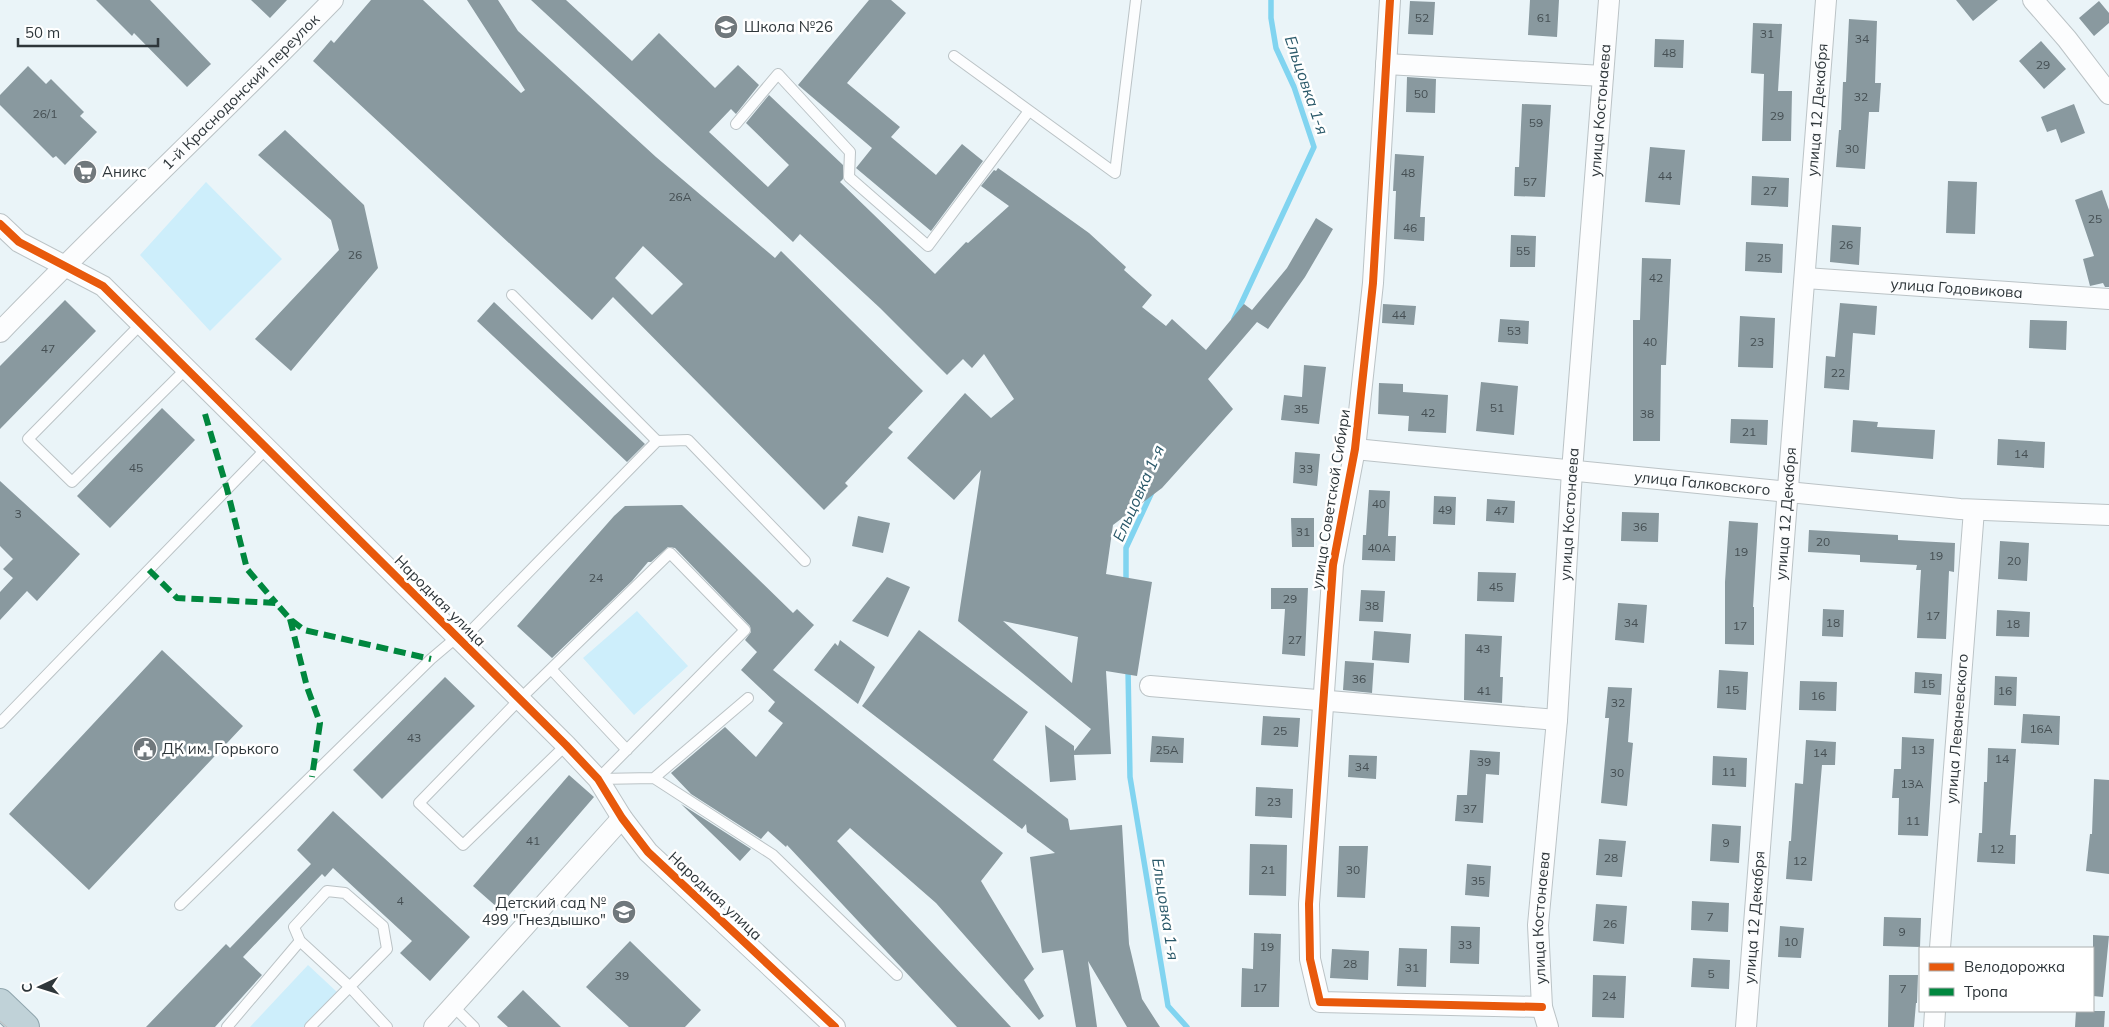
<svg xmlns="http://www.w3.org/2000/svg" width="2109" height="1027" font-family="Mulish,sans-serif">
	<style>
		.green { fill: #cdeefb }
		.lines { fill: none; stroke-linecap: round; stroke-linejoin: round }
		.stream { stroke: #81d4f0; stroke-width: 5.5 }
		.building { fill: #89999f; fill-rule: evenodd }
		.lane-casing { stroke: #bbc3c6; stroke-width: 12 }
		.street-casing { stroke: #bbc3c6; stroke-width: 22 }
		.highway-casing { stroke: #8fa5ad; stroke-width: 30 }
		.lane { stroke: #fcfdfe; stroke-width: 10 }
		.street { stroke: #fcfdfe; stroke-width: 20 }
		.highway { stroke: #c0d2d8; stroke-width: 28 }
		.tram { stroke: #bfc1c2; stroke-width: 1 }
		.quiet { stroke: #00873e; stroke-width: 6; stroke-dasharray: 12 6; stroke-linecap: butt }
		.cycleway-casing { stroke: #fff; stroke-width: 11 }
		.cycleway { stroke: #e8590c; stroke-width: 8 }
		.labels { text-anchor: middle; stroke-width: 5; stroke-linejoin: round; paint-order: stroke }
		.number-label { font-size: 12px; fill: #454f53 }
		.poi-label { font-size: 15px; fill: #2e363a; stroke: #fff; text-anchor: start }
		.street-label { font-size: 15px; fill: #2e363a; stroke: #fff }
		.water-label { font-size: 16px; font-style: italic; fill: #295869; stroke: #fff }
	</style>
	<rect width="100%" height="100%" fill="#eaf4f8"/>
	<path class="green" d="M206 182 282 259 210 331 140 255Z
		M637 611 688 666 634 715 583 658Z
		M308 965 337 992 304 1027H250Z"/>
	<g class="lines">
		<path class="stream" d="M1234 319 1314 147 1294 87 1276 48 1271 18V0
			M1126 585V548L1152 492
			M1128 669 1130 777 1168 1006 1187 1027"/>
	</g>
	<path class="building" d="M96 0H150L211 64 187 87 134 33 132 36Z
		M251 0H287L270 18Z
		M371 0H423L521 93 525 90 467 0H498L518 31 656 157 775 258 781 251 923 391 888 428 893 432 845 483 848 486 824 510 613 297 592 320 313 61 331 40 334 43ZM643 246 683 284 652 315 615 278Z
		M531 0H566L632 61 659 33 715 88 738 65 759 85 736 114 731 109 709 132 768 187 789 165 746 123 769 95 843 165V179L840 182 935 274 966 242 968 243 1009 206 981 186 994 170 996 171 998 168 1089 233 1126 267 1124 270 1152 295 1142 307 1166 326 1172 319 1206 350 1244 304 1252 310 1287 268 1316 218 1333 229 1305 277 1268 329 1257 322 1208 379 1233 409 1162 488 1113 525 1106 574 1152 582 1137 676 1106 671 1111 754 1074 755 1076 780 1050 782 1045 725 1074 746V751L1091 729 958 621 981 470 954 500 907 458 965 393 991 418 1014 399 984 354 972 368 963 359 947 375 880 308 800 234 793 242ZM1003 621 1078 637 1072 683Z
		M869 0H891L906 13 847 83 900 127 891 137 936 175 962 144 983 161 931 231 856 168 872 148 798 85Z
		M1530 0H1559L1557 37 1528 35Z
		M1956 0H1998L1973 21Z
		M1410 1 1435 2 1433 35 1408 34Z
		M2099 1 2109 13V23L2094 36 2079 18Z
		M1849 19 1877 21 1875 83H1881L1879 112H1869L1865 169 1836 167 1839 130H1841L1843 82H1846Z
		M1753 23 1782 24 1778 91H1792L1791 141H1762L1764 74 1751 73Z
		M1655 39 1684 40 1683 68 1654 67Z
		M2041 41 2066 69 2044 89 2019 61Z
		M28 66 46 84 51 79 84 112 80 116 97 132 65 165 56 156 53 158 0 105V95Z
		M1407 77 1436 79 1435 113 1406 112Z
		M1522 104 1551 105 1545 197 1514 196 1515 167H1519Z
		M2074 104 2085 133 2061 143 2056 129 2047 132 2041 117Z
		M285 130 364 205 378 268 291 371 255 339 339 250 331 220 258 155Z
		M1650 147 1685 150 1680 205 1645 202Z
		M1395 154 1424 156 1420 217H1425L1424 241 1394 239 1396 191H1393Z
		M1752 176 1789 178 1788 207 1751 205Z
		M1948 181 1977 182 1975 234 1946 233Z
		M2102 190 2109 210V287H2105L2103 283 2090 286 2083 259 2094 256 2075 200Z
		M1832 225 1861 227 1859 265 1830 262Z
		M1511 235 1536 236 1535 267H1510Z
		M1746 242 1783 244 1782 273 1745 271Z
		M1642 258 1671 259 1666 365H1661L1660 441H1633V320H1640Z
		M65 300 96 331 0 429V366Z
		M494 302 645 444 627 462 477 321Z
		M1840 303 1877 306 1875 335 1853 333 1849 390 1824 388 1826 356 1835 357Z
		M1383 304 1416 306 1414 325 1382 323Z
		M1740 316 1775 318 1773 368 1738 367Z
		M1500 319 1529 321 1528 344 1498 342Z
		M2030 320 2067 321 2066 350 2029 348Z
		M1304 365 1326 367 1319 424 1281 420 1284 395 1302 397Z
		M1481 382 1518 386 1514 435 1476 431Z
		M1379 383 1403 384V392L1448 395 1446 433 1408 431 1409 416 1378 414Z
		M162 408 195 440 110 528 77 496Z
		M1731 419 1768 420 1767 445 1730 443Z
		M1853 420 1878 422 1877 427 1935 430 1933 459 1851 452Z
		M1998 439 2045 442 2044 468 1997 465Z
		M1295 452 1320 454 1317 486 1293 483Z
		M0 481 80 554 37 601 27 591 0 620V592L13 578 3 569 13 559 0 546Z
		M1369 490 1390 491 1388 536H1396L1395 561 1362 560 1363 535H1366Z
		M1434 496 1456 497 1455 525 1433 524Z
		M1487 499 1515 501 1514 523 1486 521Z
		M682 505 793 613 797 609 814 625 773 670 1003 853 981 881 1034 969 1024 980 1044 1016 1039 1020 936 903 850 828 837 841 1011 1027H957L787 845 786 847 768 831 761 839 691 794 671 773 725 727 756 757 783 723 768 711 775 702 741 670 757 652 745 640 751 632 750 626 675 548 668 547 651 562H648L632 581 552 658 517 626 614 516 625 506Z
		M1622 512 1659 513 1658 542 1621 541Z
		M858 516 890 523 883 553 852 546Z
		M1291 518H1314V547H1292Z
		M1729 521 1758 523 1753 607H1754V645L1725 644V582Z
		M1809 530 1898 535V540L1955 543 1954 572 1949 571 1946 639 1917 638 1921 570H1916L1917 565 1860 562V555L1808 552Z
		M2000 541 2029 543 2027 581 1998 579Z
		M1478 572 1516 573 1514 602 1477 601Z
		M887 577 910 587 888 637 852 621Z
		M1271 588H1308L1305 656 1282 654 1285 609H1271Z
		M1361 590 1385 591 1383 622 1359 621Z
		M1618 603 1647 605 1644 643 1615 640Z
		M1823 609 1844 610 1843 637 1822 636Z
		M1997 610 2030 612 2029 637 1996 636Z
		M919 630 1028 712 993 760 1068 819 1070 830 1122 825 1129 944 1142 999 1160 1027H1127L1088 961 1097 1027H1076L1063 950 1042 953 1030 857 1055 853 1027 832 1026 824 1022 829 862 706Z
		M1374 631 1411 634 1409 663 1372 660Z
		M1465 634 1502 636 1500 677H1503L1502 703 1464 700Z
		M840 640 875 667 858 704 814 670 835 643 838 646Z
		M162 650 243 726 89 890 9 814Z
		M1345 661 1374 663 1372 693 1343 690Z
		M1719 670 1748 672 1746 710 1717 708Z
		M1915 672 1942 674 1941 695 1914 693Z
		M1995 676 2017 677 2016 706 1994 705Z
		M445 677 475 706 382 799 353 770Z
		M1800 681 1837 682 1836 711 1799 710Z
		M1608 687 1632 688 1628 742 1633 743 1627 806 1601 803 1609 718H1605Z
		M2023 714 2060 716 2059 745 2021 743Z
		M1263 716 1300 718 1298 747 1261 745Z
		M1152 736 1184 738 1183 763 1150 762Z
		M1902 737 1934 739 1928 836 1898 835 1899 798H1892L1894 769H1901Z
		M1806 740 1836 742 1835 765H1822L1812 881 1786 879 1789 841H1791L1795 783 1803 784Z
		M1988 748 2016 749 2010 835H2016L2015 864 1977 862 1979 833H1982L1984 782H1987Z
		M1470 750 1500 752 1499 775 1486 774 1483 823 1455 821 1457 795H1467Z
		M1349 755 1377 756 1376 779 1348 777Z
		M1713 756 1747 758 1746 787 1712 785Z
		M569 775 594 797 498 908 473 886Z
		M2094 779 2109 780V874L2086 871 2090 834H2092Z
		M1256 787 1293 789 1292 818 1255 816Z
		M681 804 751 849 740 861Z
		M333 811 470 937 430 981 400 953 412 941 333 868 325 877 322 874 243 957 262 975 215 1027H146L226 944 230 948 311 864 297 850Z
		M1712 824 1741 826 1739 863 1710 861Z
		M1599 839 1626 841 1622 877 1596 875Z
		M1250 844 1287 845 1286 896 1249 895Z
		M1339 846H1368L1365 898 1337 897Z
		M1467 864 1491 866 1489 897 1465 895Z
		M1692 901 1729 903 1728 932 1691 930Z
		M1596 904 1627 906 1624 944 1593 941Z
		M1884 917 1921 918 1920 947 1883 946Z
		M1451 926 1480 927 1479 964 1450 963Z
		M1780 926 1804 928 1801 958 1778 957Z
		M1254 933 1281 934 1279 1007H1241L1242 968 1253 969Z
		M2093 935 2109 936 2103 997 2093 996Z
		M630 941 701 1010 685 1027H629L586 987Z
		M1399 948 1427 949 1426 987 1397 986Z
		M1332 949 1369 951 1368 980 1330 978Z
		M1693 958 1730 960 1729 989 1691 987Z
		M1593 975 1626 976 1624 1018 1592 1017Z
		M1889 975H1918L1917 1003H1916L1914 1027H1888Z
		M523 990 561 1027H508L497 1017Z
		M2076 1011H2105L2104 1027H2075Z"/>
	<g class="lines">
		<g class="lane-casing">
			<path id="lane" d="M954 56 1115 173 1136 0
				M736 124 778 74 850 152 849 177 928 246 1029 111
				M512 295 657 441
				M141 324 28 439 72 482 186 369
				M461 641 657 441 688 440 805 561
				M551 669 627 750
				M0 723 267 448
				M566 745 463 845 419 803 520 699 670 553 745 630 598 779
				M654 778 773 855 897 975
				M598 779 654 778 748 698
				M180 905 431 659 457 637
				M300 941 350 987 387 1027
				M453 1006 474 1027
				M227 1027 300 941 294 927 327 891 345 893 383 926 387 949 310 1027"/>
		</g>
		<g class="street-casing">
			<g id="street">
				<path d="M1390 0 1373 283 1355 449 1333 565 1309 904 1310 959 1320 1002 1542 1007"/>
				<path d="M2033 0 2067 39 2109 94"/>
				<path d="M1386 64 1603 76"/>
				<path d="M0 224 19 242 103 286 566 745 598 779 622 818 648 852 835 1027"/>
				<path id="s1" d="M1805 278 2109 299"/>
				<path id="s2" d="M0 332C109 219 224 112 333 0"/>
				<path id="s3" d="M1355 449 1960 509 2109 515"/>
				<path d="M1150 686 1557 720"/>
				<path id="s4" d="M1940 948 1974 510"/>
				<path d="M434 1027 622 818"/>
				<path id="s5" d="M1548 1027 1542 1007 1538 925 1557 720 1572 471 1609 0"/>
				<path id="s6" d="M1746 1027 1826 0"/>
				<path d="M1934 1027 1935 1011"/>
			</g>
		</g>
		<g class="highway-casing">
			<path id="highway" d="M0 1003 25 1027"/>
		</g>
		<use href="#lane" class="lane"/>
		<use href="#street" class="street"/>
		<use href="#highway" class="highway"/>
		<path class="tram" d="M0 1021 7 1027"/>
		<path class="quiet" d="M205 414 227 489 247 569 276 603
			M149 570 177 598 276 603 290 619 304 630 431 659
			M290 619 307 687 320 723 312 777"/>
		<g class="cycleway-casing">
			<path id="cycleway" d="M1390 0 1373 283 1355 449 1333 565 1309 904 1310 959 1320 1002 1542 1007
				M0 224 19 242 103 286 566 745 598 779 622 818 648 852 835 1027"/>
		</g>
		<use href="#cycleway" class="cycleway"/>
	</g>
	<defs>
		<g id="school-disc" transform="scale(1.25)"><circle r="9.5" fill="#70787c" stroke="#fff"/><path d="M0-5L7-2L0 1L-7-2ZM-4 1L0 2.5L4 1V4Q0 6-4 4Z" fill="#fff"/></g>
		<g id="supermarket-disc" transform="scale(1.25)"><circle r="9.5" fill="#70787c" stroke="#fff"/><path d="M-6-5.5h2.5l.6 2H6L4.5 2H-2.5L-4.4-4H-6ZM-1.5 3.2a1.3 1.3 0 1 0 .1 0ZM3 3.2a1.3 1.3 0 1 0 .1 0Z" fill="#fff"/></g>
		<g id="civic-disc" transform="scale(1.25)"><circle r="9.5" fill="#70787c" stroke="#fff"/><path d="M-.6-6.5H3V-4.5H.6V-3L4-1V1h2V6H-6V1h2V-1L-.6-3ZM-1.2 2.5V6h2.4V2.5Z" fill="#fff"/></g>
	</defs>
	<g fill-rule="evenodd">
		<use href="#school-disc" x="726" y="27"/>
		<use href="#supermarket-disc" x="85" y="172"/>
		<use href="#civic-disc" x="145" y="749"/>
		<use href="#school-disc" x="624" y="912"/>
	</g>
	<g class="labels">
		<g class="number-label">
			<text x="1422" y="22">52</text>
			<text x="1544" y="22">61</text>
			<text x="1767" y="38">31</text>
			<text x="1862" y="43">34</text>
			<text x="1669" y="57">48</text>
			<text x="2043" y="69">29</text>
			<text x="1421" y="98">50</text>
			<text x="1861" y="101">32</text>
			<text x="45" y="118">26/1</text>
			<text x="1777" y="120">29</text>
			<text x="1536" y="127">59</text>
			<text x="1852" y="153">30</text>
			<text x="1408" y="177">48</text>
			<text x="1665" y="180">44</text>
			<text x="1530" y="186">57</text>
			<text x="1770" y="195">27</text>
			<text x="680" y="201">26А</text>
			<text x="2095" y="223">25</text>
			<text x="1410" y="232">46</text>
			<text x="1846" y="249">26</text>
			<text x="1523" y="255">55</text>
			<text x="355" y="259">26</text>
			<text x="1764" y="262">25</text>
			<text x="1656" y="282">42</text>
			<text x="1399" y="319">44</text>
			<text x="1514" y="335">53</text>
			<text x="1650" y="346">40</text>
			<text x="1757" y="346">23</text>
			<text x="48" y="353">47</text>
			<text x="1838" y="377">22</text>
			<text x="1497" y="412">51</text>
			<text x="1301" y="413">35</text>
			<text x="1428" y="417">42</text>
			<text x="1647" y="418">38</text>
			<text x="1749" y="436">21</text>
			<text x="2021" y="458">14</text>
			<text x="136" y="472">45</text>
			<text x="1306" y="473">33</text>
			<text x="1379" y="508">40</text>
			<text x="1445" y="514">49</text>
			<text x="1501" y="515">47</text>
			<text x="18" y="518">3</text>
			<text x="1640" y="531">36</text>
			<text x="1303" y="536">31</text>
			<text x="1823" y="546">20</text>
			<text x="1379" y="552">40А</text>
			<text x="1741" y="556">19</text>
			<text x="1936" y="560">19</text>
			<text x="2014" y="565">20</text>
			<text x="596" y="582">24</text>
			<text x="1496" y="591">45</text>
			<text x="1290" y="603">29</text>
			<text x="1372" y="610">38</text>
			<text x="1933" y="620">17</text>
			<text x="1631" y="627">34</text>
			<text x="1833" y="627">18</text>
			<text x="2013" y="628">18</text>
			<text x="1740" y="630">17</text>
			<text x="1295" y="644">27</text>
			<text x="1483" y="653">43</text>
			<text x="1359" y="683">36</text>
			<text x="1928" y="688">15</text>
			<text x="1732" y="694">15</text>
			<text x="1484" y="695">41</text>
			<text x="2005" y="695">16</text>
			<text x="1818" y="700">16</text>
			<text x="1618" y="707">32</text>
			<text x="2041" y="733">16А</text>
			<text x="1280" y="735">25</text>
			<text x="414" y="742">43</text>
			<text x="1167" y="754">25А</text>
			<text x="1918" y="754">13</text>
			<text x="1820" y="757">14</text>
			<text x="2002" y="763">14</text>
			<text x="1484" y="766">39</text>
			<text x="1362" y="771">34</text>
			<text x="1729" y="776">11</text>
			<text x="1617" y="777">30</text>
			<text x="1912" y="788">13А</text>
			<text x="1274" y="806">23</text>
			<text x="1470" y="813">37</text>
			<text x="1913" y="825">11</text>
			<text x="533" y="845">41</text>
			<text x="1726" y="847">9</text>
			<text x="1997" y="853">12</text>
			<text x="1611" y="862">28</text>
			<text x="1800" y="865">12</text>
			<text x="1268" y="874">21</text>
			<text x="1353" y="874">30</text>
			<text x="1478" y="885">35</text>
			<text x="400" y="905">4</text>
			<text x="1710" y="921">7</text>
			<text x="1610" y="928">26</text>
			<text x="1902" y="936">9</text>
			<text x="1791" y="946">10</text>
			<text x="1465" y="949">33</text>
			<text x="1267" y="951">19</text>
			<text x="1350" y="968">28</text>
			<text x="1412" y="972">31</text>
			<text x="1711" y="978">5</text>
			<text x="622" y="980">39</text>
			<text x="1260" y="992">17</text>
			<text x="1903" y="993">7</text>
			<text x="1609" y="1000">24</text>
		</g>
		<g class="poi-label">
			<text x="744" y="32">Школа №26</text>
			<text x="102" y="177">Аникс</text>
			<text x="162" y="754">ДК им. Горького</text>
			<text x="606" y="908" text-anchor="end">Детский сад №<tspan x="606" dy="17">499 "Гнездышко"</tspan></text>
		</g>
		<g class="street-label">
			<text dy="5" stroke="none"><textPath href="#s2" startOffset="340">1-й Краснодонский переулок</textPath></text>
			<text dy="5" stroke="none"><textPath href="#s5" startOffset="920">улица Костонаева</textPath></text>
			<text dy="5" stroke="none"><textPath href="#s6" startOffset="920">улица 12 Декабря</textPath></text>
			<text dy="5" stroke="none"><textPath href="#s1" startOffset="152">улица Годовикова</textPath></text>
			<text dy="5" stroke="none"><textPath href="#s3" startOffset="349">улица Галковского</textPath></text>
			<text transform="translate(1331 499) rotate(-81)" y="5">улица Советской Сибири</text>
			<text dy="5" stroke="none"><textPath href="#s5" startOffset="515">улица Костонаева</textPath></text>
			<text dy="5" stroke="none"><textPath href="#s6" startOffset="515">улица 12 Декабря</textPath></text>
			<text transform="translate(440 601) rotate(45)" y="5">Народная улица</text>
			<text dy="5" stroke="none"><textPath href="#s4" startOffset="220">улица Леваневского</textPath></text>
			<text transform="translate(715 896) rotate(43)" y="5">Народная улица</text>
			<text dy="5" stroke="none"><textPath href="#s6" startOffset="110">улица 12 Декабря</textPath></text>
			<text dy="5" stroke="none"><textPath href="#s5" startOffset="110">улица Костонаева</textPath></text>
		</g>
		<g class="water-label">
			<text transform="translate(1307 85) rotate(71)" y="6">Ельцовка 1-я</text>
			<text transform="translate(1138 493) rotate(-66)" y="6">Ельцовка 1-я</text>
			<text transform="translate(1166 909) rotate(81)" y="6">Ельцовка 1-я</text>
		</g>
	</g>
	<rect x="1919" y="947" width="175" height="65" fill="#ffffff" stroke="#abafb0"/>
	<rect x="1929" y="963" width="25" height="8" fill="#e8590c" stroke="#abafb0"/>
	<text x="1964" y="972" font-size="15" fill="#2e363a">Велодорожка</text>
	<rect x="1929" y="988" width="25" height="8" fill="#00873e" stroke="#abafb0"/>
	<text x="1964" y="997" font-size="15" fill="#2e363a">Тропа</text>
	<g transform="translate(40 987) rotate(266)" stroke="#ffffff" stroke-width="4" paint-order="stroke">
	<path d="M0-4L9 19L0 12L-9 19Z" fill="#2e363a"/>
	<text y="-8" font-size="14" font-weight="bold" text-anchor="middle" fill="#2e363a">С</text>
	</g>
	<path d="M18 38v8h140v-8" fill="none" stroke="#2e363a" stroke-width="2.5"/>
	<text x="25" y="38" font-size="15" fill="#2e363a" stroke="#ffffff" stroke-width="4" paint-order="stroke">50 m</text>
</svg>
